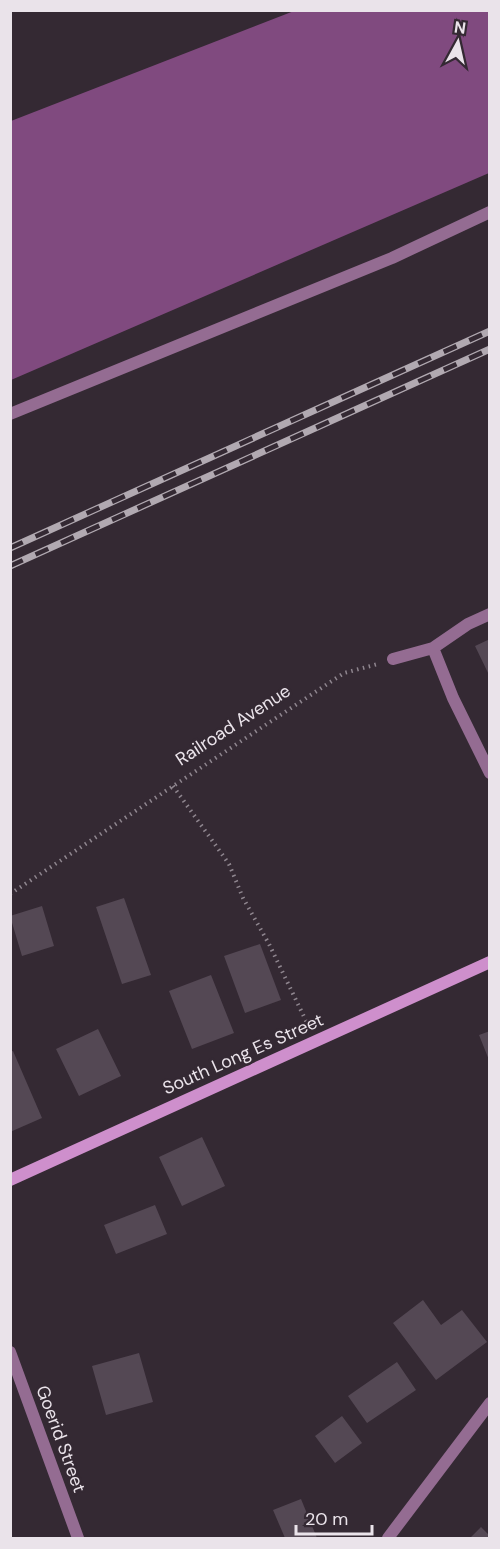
<svg xmlns="http://www.w3.org/2000/svg" width="500" height="1549" font-family="'DM Sans',sans-serif">
	<style>
		.forest { fill: #804a7f }
		.building { fill: #544854 }
		.lines { fill: none; stroke-linecap: round; stroke-linejoin: round }
		.path { stroke: #8f868f; stroke-width: 4; stroke-dasharray: 1.5 4.5; stroke-linecap: butt }
		.lane { stroke: #946c92; stroke-width: 12 }
		.street { stroke: #946c92; stroke-width: 12 }
		.secondary { stroke: #ce8fcc; stroke-width: 12 }
		.rail-casing { stroke: #b1a9b1; stroke-width: 7 }
		.rail { stroke: #342933; stroke-width: 4.5; stroke-dasharray: 14; stroke-linecap: butt }
		.labels { text-anchor: middle; stroke-width: 5; stroke-linejoin: round; paint-order: stroke }
		.street-label { font-size: 18px; fill: #eae3ea; stroke: #342933 }
	</style>
	<rect width="100%" height="100%" fill="#342933"/>
	<path class="forest" d="M294 11H489V173L11 380V121Z"/>
	<path class="building" d="M490 639V677L475 646Z
		M124 898 151 975 122 984 96 907Z
		M42 906 54 946 22 956 10 916Z
		M260 944 281 1000 245 1013 224 956Z
		M211 975 234 1033 192 1049 169 991Z
		M98 1029 121 1076 79 1096 56 1049Z
		M490 1031V1060H489L479 1035Z
		M13 1051 42 1118 10 1132V1052Z
		M202 1137 225 1186 182 1206 159 1157Z
		M155 1205 167 1234 116 1254 104 1225Z
		M423 1300 441 1325 462 1310 487 1342 436 1380 393 1323Z
		M139 1353 153 1402 106 1415 92 1366Z
		M397 1362 416 1390 367 1423 348 1396Z
		M342 1416 362 1443 335 1463 315 1436Z
		M301 1499 317 1538H285L273 1510Z
		M481 1527 490 1536V1538H470Z"/>
	<g class="lines">
		<path class="path" d="M173 786 229 864 243 898 269 944 308 1025
			M10 894 344 673 378 664"/>
		<path class="lane" d="M10 414 392 258 490 212"/>
		<path class="street" d="M433 648 453 698 490 773
			M393 659 433 648 468 624 490 614
			M10 1352 78 1538
			M388 1538 490 1403"/>
		<path class="secondary" d="M10 1180 490 962"/>
		<g class="rail-casing">
			<path id="rail" d="M10 548 490 331
				M10 566 490 349"/>
		</g>
		<use href="#rail" class="rail"/>
	</g>
	<g class="labels">
		<g class="street-label">
			<text transform="translate(233 725) rotate(-33)" y="6">Railroad Avenue</text>
			<text transform="translate(243 1054) rotate(-24)" y="6">South Long Es Street</text>
			<text transform="translate(61 1439) rotate(70)" y="6">Goerid Street</text>
		</g>
	</g>
	<rect width="500" height="1549" fill="none" stroke="#eae3ea" stroke-width="24"/>
	<g transform="translate(458 42) rotate(8)" stroke="#342933" stroke-width="4.5" paint-order="stroke">
	<path d="M0-4.5L10 22L0 15L-10 22Z" fill="#eae3ea"/>
	<text y="-9" font-size="16" font-weight="bold" text-anchor="middle" fill="#eae3ea">N</text>
	</g>
	<path d="M296 1525v9h76v-9" fill="none" stroke="#eae3ea" stroke-width="3"/>
	<text x="305" y="1525" font-size="18" fill="#eae3ea" stroke="#342933" stroke-width="4.5" paint-order="stroke">20 m</text>
</svg>
